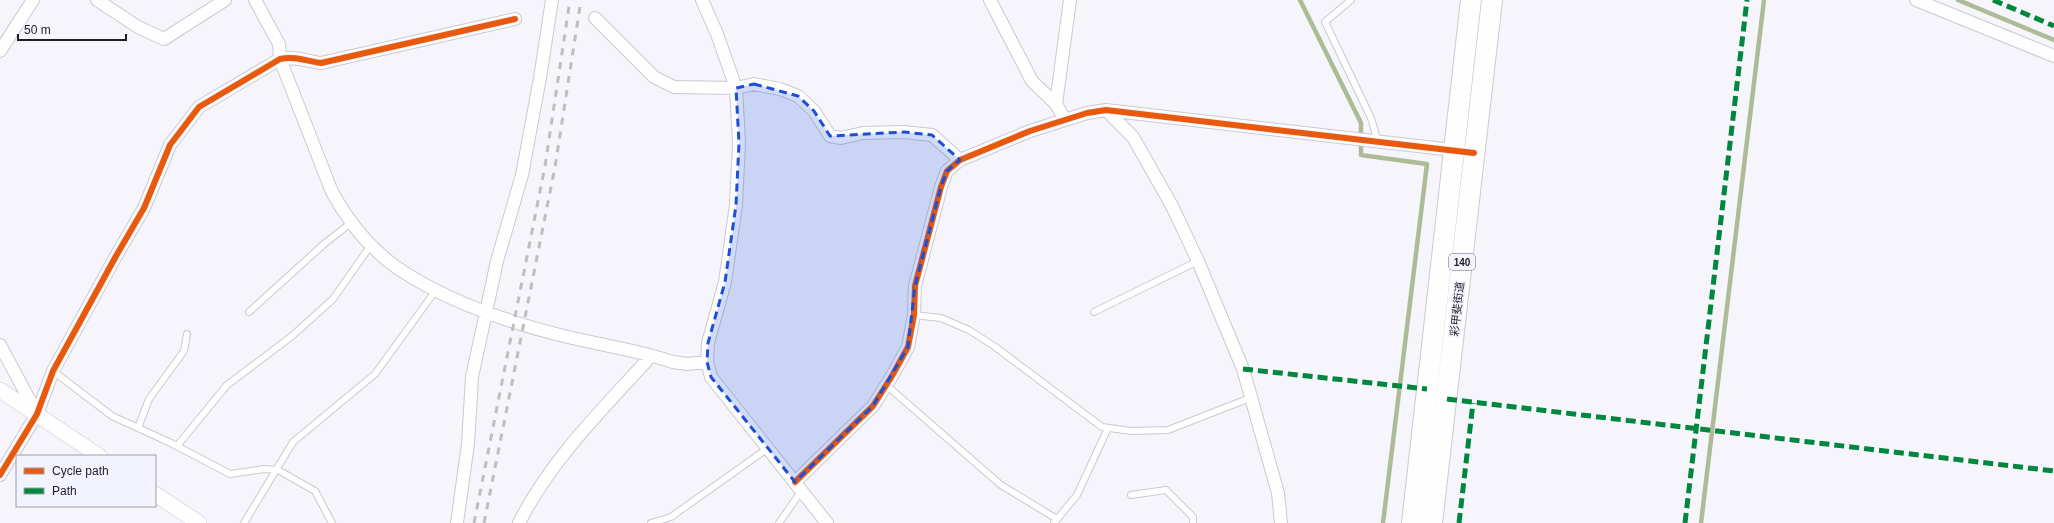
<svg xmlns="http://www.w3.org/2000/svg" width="2054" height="523" font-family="Arial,'Noto Sans JP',sans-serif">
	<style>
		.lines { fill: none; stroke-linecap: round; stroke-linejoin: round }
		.stream { stroke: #adbc96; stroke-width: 4.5 }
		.service-casing { stroke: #cacacf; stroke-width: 8 }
		.minor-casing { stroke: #cacacf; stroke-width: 14 }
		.tertiary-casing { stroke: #cacacf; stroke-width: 16 }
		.trunk-casing { stroke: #cacacf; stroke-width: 22 }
		.service { stroke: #fefeff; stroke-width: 6 }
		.minor { stroke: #fefeff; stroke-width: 12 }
		.tertiary { stroke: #fefeff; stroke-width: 15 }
		.trunk { stroke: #fefeff; stroke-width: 20 }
		.rail { stroke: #bebebf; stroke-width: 3; stroke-dasharray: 7 7; stroke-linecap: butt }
		.quiet { stroke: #00873e; stroke-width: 5; stroke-dasharray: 10 5; stroke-linecap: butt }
		.cycleway-casing { stroke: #f3f2ff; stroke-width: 8 }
		.cycleway { stroke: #e8590c; stroke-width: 6 }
		.marked { fill: #1d4ed8; fill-opacity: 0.2; stroke: #1d4ed8; stroke-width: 3; stroke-dasharray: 8 5; stroke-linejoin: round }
		.labels { text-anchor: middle; stroke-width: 3.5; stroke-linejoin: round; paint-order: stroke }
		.shield { fill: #f3f2ff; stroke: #5f5e65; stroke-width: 1 }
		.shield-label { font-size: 10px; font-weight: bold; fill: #1f1f23 }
		.street-label { font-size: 11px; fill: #1f1f23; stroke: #f3f2ff }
	</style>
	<rect width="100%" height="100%" fill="#f6f5fc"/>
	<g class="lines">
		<path class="stream" d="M1300 0 1361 123V155L1427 164 1383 523
			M1958 0 2054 40
			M1701 523 1764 0"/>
		<g class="service-casing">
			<path id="service" d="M1351 0 1325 22 1371 118 1378 142
				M249 312 324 244 352 222
				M1094 312 1198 261
				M914 315 941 318 969 330 994 346 1102 427 1131 431 1168 430 1250 398
				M53 371 112 416 171 443 230 474 264 469 278 470 315 491 332 523
				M886 385 1001 485 1057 519
				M138 428 149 399 184 351 187 334
				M177 446 227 385 292 336 333 299 371 245
				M1131 495 1166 490 1193 517V523
				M244 523 293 442 375 374 436 290
				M651 523 671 517 768 448
				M779 523 802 490
				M1054 523 1077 495 1108 428"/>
		</g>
		<g class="minor-casing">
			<path id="minor" d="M97 0 138 27 164 39 225 0
				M255 0 279 44 280 59 332 192C348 221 371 250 399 269 447 301 507 322 564 336 600 345 638 350 673 362L687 364 707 362
				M702 0 717 34 736 88 739 143 736 205 725 282 708 343 707 362 711 377 827 523
				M990 0 1032 81 1056 104 1065 120
				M1916 0 2054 56
				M595 18 654 77 674 87 736 88 754 84 780 89 798 96 814 111 830 136 841 138 863 133 904 132 932 135 960 160
				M0 51 33 0
				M1056 104 1070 0
				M1106 110 1133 137 1172 206 1198 261 1243 369 1278 493 1281 523
				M0 345 37 414
				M0 475 37 414 53 371 116 256 144 208 170 145 199 107 280 59C295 56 306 61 321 63L515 19
				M795 482 873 406 892 376 908 347 914 315 915 286 941 187 947 171 960 160 1030 131 1087 113 1106 110 1461 151
				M457 523 468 444 472 377 497 261 522 175 540 78 552 0
				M519 523C551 459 603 409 651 356"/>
		</g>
		<g class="tertiary-casing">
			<path id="tertiary" d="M0 390 99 456
				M155 494 199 523"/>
		</g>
		<g class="trunk-casing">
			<path id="trunk" d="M1412 523 1471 0
				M1432 523 1492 0"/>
		</g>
		<use href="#service" class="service"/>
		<use href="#minor" class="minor"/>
		<use href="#tertiary" class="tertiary"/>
		<use href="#trunk" class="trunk"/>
		<path class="rail" d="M474 523 545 166 570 0
			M484 523 555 167 581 0"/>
		<path class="quiet" d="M1993 0 2054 26
			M1243 369 1427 389
			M1447 399 2054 471
			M1459 523 1473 403
			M1685 523 1747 0"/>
		<g class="cycleway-casing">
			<path id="cycleway" d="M0 475 37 414 53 371 116 256 144 208 170 145 199 107 280 59C295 56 306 61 321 63L515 19
				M795 482 873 406 892 376 908 347 914 315 915 286 941 187 947 171 960 160 1030 131 1087 113 1106 110 1474 153"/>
		</g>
		<use href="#cycleway" class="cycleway"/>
	</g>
	<path class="marked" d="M754 84 798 96 814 111 830 136 904 132 932 135 960 160 947 171 941 187 915 286 908 347 873 406 795 482 711 377 707 362 708 343 725 282 736 205 739 143 736 88Z"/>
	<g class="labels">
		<rect class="shield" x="1449" y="254" width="26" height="16" rx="3"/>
		<g class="shield-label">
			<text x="1462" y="266">140</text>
		</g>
		<g class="street-label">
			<text transform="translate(1457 309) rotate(-84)" y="4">彩甲斐街道</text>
		</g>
	</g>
	<rect x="16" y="455" width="140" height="52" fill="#f3f2ff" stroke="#9e9ea7"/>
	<rect x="24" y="468" width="20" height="6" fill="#e8590c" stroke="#9e9ea7"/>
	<text x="52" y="475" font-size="12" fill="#1f1f23">Cycle path</text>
	<rect x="24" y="488" width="20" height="6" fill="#00873e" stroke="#9e9ea7"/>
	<text x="52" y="495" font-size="12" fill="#1f1f23">Path</text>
	<path d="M18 34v6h108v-6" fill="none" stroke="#1f1f23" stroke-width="2"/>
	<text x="24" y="34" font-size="12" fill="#1f1f23" stroke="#f3f2ff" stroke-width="3" paint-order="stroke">50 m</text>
</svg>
